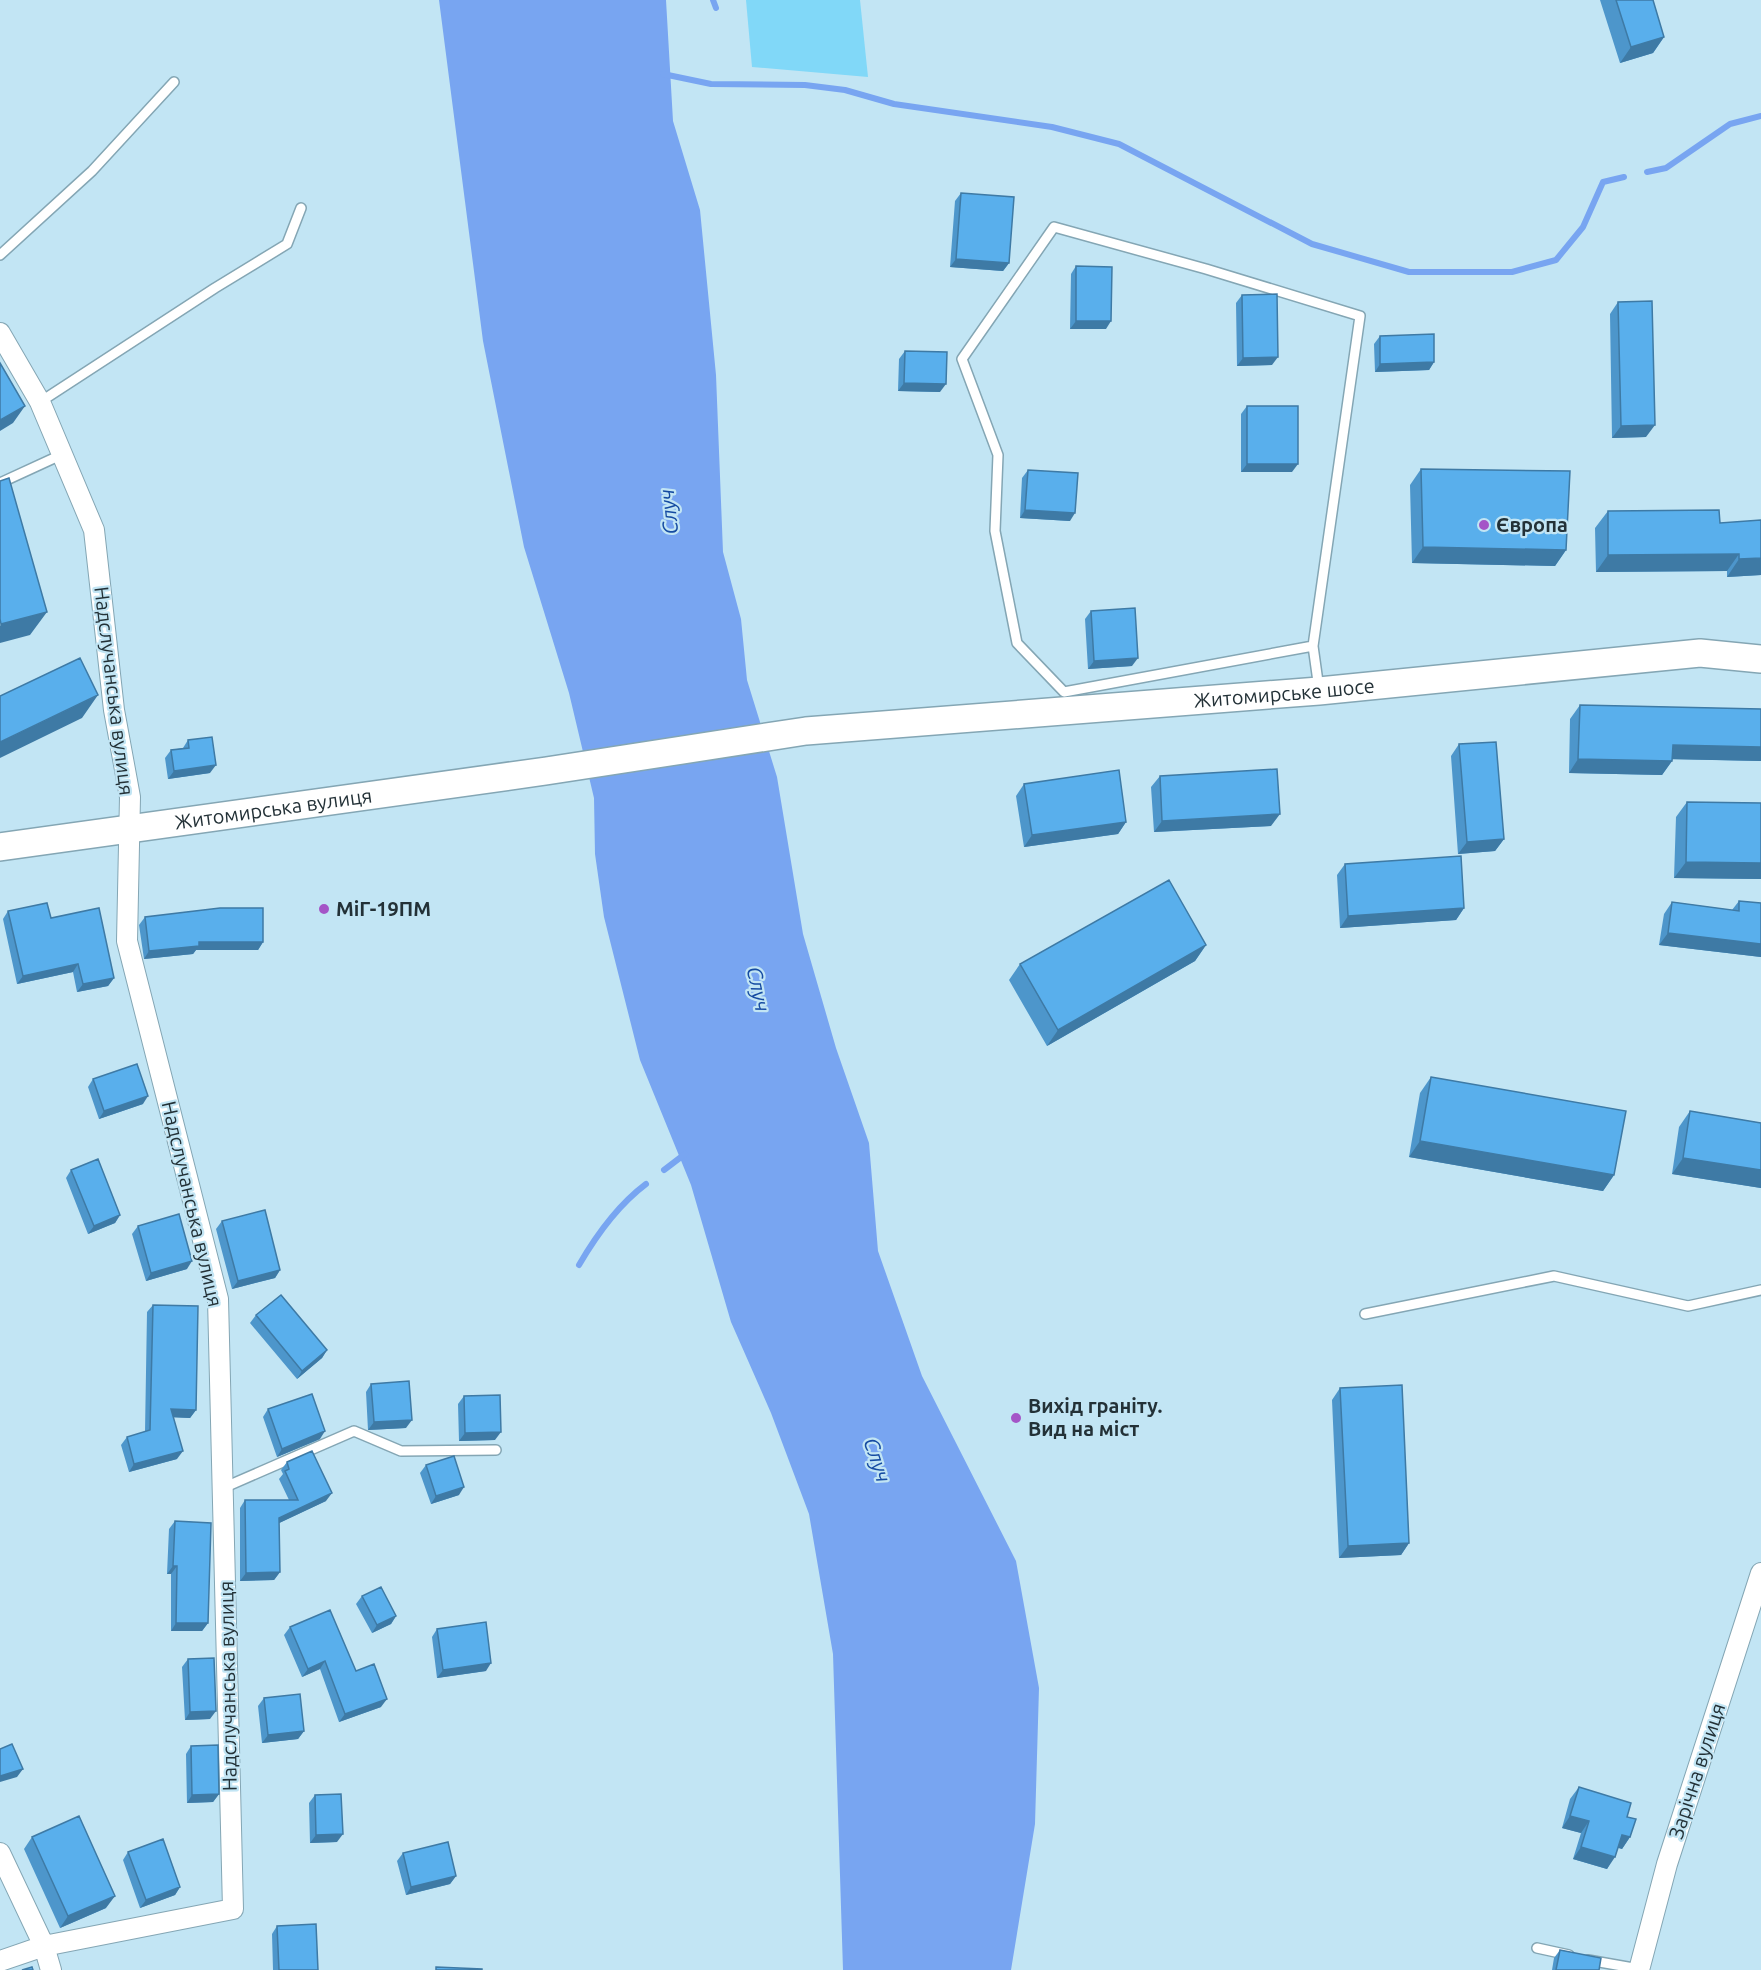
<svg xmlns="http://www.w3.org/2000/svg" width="1761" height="1970" font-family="Ubuntu,sans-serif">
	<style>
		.green { fill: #81d8f8 }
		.water { fill: #78a5f1 }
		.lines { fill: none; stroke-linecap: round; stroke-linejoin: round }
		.stream { stroke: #78a5f1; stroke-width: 6 }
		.lane-casing { stroke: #84a6b4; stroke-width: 12 }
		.street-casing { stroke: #84a6b4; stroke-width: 22 }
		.secondary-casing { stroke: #84a6b4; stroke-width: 30 }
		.lane { stroke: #fff; stroke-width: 9 }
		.street { stroke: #fff; stroke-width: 20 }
		.secondary { stroke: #fff; stroke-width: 27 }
		.wall { fill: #4d96cb }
		.shaded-wall { fill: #3e7aa5 }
		.building { fill: #59afec; stroke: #3e7aa5; stroke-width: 1.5 }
		.poi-dot { fill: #a455c7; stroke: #c2e5f4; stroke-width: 2 }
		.labels { text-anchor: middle; stroke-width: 4.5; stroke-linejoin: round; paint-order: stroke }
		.poi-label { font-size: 20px; font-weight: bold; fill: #233137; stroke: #c2e5f4; text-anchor: start }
		.street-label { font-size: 20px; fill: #233137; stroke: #c2e5f4 }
		.water-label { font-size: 21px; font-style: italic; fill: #154ba2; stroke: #c2e5f4 }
	</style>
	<rect width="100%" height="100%" fill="#c2e5f4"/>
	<path class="green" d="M746 0H860L868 77 752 67Z"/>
	<path class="water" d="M439 0H666L673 121 700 210 716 375 723 552 741 619 747 680 777 777 803 934 836 1048 869 1143 878 1251 922 1376 1016 1561 1039 1688 1035 1824 1011 1970H843L833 1654 809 1514 771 1413 731 1322 691 1185 640 1060 604 917 595 854 594 798 569 693 524 547 483 341Z"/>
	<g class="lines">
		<path class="stream" d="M713 0 716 8
			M663 74 711 84 805 85 845 90 894 104 1052 127 1119 144 1312 244 1409 272H1512L1556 260 1583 227 1603 182 1624 177
			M1647 172 1666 168 1730 124 1761 116
			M664 1170 685 1154
			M579 1265C597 1234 618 1205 646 1184"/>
		<g class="lane-casing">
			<path id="lane" d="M0 255 92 171 174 82
				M40 402 215 288 287 244 301 208
				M0 483 63 454
				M1313 646 1064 692 1017 643 995 531 998 455 962 359 1054 227 1206 269 1360 316 1313 646 1319 689
				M1365 1314 1554 1276 1688 1306 1761 1290
				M223 1488 354 1431 401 1451 496 1450
				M1537 1948 1569 1955
				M1588 1960 1639 1969"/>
		</g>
		<g class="street-casing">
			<path id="street" d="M0 333 40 402 94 530 114 710 130 797 127 941 218 1299 233 1909 44 1946 0 1961
				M0 1853 44 1946 51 1970
				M1639 1970 1667 1864 1761 1573"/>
		</g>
		<g class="secondary-casing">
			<g id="secondary">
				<path id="s1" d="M0 847 546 771 806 731 1319 691 1700 653 1761 659"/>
			</g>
		</g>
		<use href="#lane" class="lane"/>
		<use href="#street" class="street"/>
		<use href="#secondary" class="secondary"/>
	</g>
	<path class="wall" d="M1600 0H1653L1664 37 1653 53 1620 63Z
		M961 193 1009 263 1003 271 950 267 955 201Z
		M1076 266 1106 329H1070L1071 274Z
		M1242 295 1272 365 1237 366 1236 303Z
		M1618 302 1646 437 1612 438 1610 314Z
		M1380 336 1434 362 1429 370 1375 372 1374 344Z
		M905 351 940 392 898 391 899 359Z
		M1247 406 1292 472H1241V414Z
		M1421 469 1566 550 1555 566 1412 563 1410 485Z
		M1028 470 1070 521 1020 518 1022 478Z
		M1608 511 1720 523 1761 575 1727 577V571L1596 572 1595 528Z
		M1091 611 1132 666 1088 669 1085 619Z
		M1580 705 1761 709V761L1672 759V761L1662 775 1569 773 1570 719Z
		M188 740 210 773 168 779 165 758 171 750 183 748Z
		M1459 744 1504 839 1495 851 1458 854 1451 756Z
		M1160 776 1271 826 1154 832 1151 787Z
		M1024 784 1126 822 1118 834 1024 847 1016 796Z
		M1687 802 1761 803V879L1674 878 1676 817Z
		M1345 864 1464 908 1456 920 1340 928 1337 875Z
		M1739 901 1761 903V957L1659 945 1664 914 1672 902 1732 910Z
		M8 911 114 978 108 986 77 992 73 972 17 984 3 919Z
		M145 917 263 942 258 950H196L193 954 144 959 139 925Z
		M1206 945 1195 961 1047 1046 1009 980 1020 964Z
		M1431 1077 1614 1175 1603 1191 1409 1157 1420 1093Z
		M93 1079 143 1104 99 1119 88 1087Z
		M1690 1111 1761 1123V1188L1672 1174 1679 1127Z
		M71 1170 120 1215 115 1223 88 1234 66 1178Z
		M222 1221 280 1270 275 1278 232 1289 216 1229Z
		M138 1226 187 1269 146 1281 132 1234Z
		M153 1305 196 1410 190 1418 173 1417 177 1459 129 1472 121 1445 127 1437 145 1432 147 1312Z
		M256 1315 327 1350 322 1358 297 1379 250 1323Z
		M371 1384 406 1428 368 1430 366 1392Z
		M1340 1388 1409 1543 1401 1555 1339 1558 1332 1400Z
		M464 1396 495 1440 459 1441 458 1404Z
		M268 1409 320 1439 277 1457 263 1417Z
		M287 1462 326 1501 279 1523 280 1572 274 1580 240 1581V1508L245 1500H289L279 1479 283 1474 281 1470Z
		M426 1465 459 1495 431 1504 420 1473Z
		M175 1521 208 1623 202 1631H171V1574H167L169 1529Z
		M362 1596 396 1616 391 1624 372 1633 356 1604Z
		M290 1627 381 1707 339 1722 320 1669 302 1677 284 1635Z
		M437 1629 486 1671 437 1678 432 1637Z
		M188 1659 210 1719 185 1720 182 1667Z
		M264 1698 304 1731 298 1739 262 1743 258 1706Z
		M191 1746 219 1794 213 1802 187 1803 186 1754Z
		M1579 1787 1627 1817 1630 1837 1622 1849 1618 1848 1607 1869 1573 1859 1581 1833 1562 1828 1570 1799Z
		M315 1795 337 1842 310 1843 309 1803Z
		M32 1837 106 1908 60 1928 24 1849Z
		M128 1852 180 1887 175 1895 140 1908 123 1860Z
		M403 1853 456 1876 450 1884 406 1895 397 1861Z
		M277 1926 318 1970H273L272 1934Z
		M1560 1950 1599 1970H1552L1554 1958Z"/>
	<path class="shaded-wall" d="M1664 37 1653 53 1620 63 1631 47Z
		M956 259 1009 263 1003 271 950 267Z
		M1076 321H1111L1106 329H1070Z
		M1278 357 1272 365 1237 366 1243 358Z
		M1434 362 1429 370 1375 372 1380 364Z
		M904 383 946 384 940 392 898 391Z
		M25 406 13 423 0 431V420Z
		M1655 425 1646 437 1612 438 1621 426Z
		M1247 464H1298L1292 472H1241Z
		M1025 510 1075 513 1070 521 1020 518Z
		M1423 547 1566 550 1555 566 1412 563Z
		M1739 554 1727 571 1596 572 1608 555Z
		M1761 558V575L1727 577 1739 559Z
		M47 612 30 635 0 643V626L1 624Z
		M1138 658 1132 666 1088 669 1094 661Z
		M98 695 82 718 0 758V742Z
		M1673 745 1761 747V761L1663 759Z
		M1578 759 1672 761 1662 775 1569 773Z
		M216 765 210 773 168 779 174 771Z
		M1280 814 1271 826 1154 832 1162 821Z
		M1126 822 1118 834 1024 847 1032 835Z
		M1504 839 1495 851 1458 854 1467 842Z
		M1686 862 1761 863V879L1674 878Z
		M1464 908 1456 920 1340 928 1348 916Z
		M1668 933 1761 944V957L1659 945Z
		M199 942H263L258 950H196L193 954 144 959 149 951Z
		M1206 945 1195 961 1047 1046 1058 1030Z
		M78 964 73 972 17 984 23 976Z
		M114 978 108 986 77 992 83 984Z
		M148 1096 143 1104 99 1119 104 1111Z
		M1420 1141 1614 1175 1603 1191 1409 1157Z
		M1683 1158 1761 1170V1188L1672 1174Z
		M120 1215 115 1223 88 1234 94 1226Z
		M192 1261 187 1269 146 1281 151 1273Z
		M280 1270 275 1278 232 1289 238 1281Z
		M327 1350 322 1358 297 1379 302 1371Z
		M171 1409 196 1410 190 1418 165 1417Z
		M412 1420 406 1428 368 1430 374 1422Z
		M325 1431 320 1439 277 1457 282 1449Z
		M501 1432 495 1440 459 1441 465 1433Z
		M183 1451 177 1459 129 1472 134 1464Z
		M464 1487 459 1495 431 1504 436 1496Z
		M332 1493 326 1501 273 1526 279 1518Z
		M1409 1543 1401 1555 1339 1558 1348 1546Z
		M173 1566H177L171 1574H167Z
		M280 1572 274 1580 240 1581 246 1573Z
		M396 1616 391 1624 372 1633 377 1625Z
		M176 1623H208L202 1631H171Z
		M325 1661 320 1669 302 1677 308 1669Z
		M491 1663 486 1671 437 1678 443 1670Z
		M387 1699 381 1707 339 1722 345 1714Z
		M216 1711 210 1719 185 1720 190 1712Z
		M304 1731 298 1739 262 1743 268 1735Z
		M23 1769 17 1777 0 1782V1776Z
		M219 1794 213 1802 187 1803 192 1795Z
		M1570 1816 1589 1821 1581 1833 1562 1828Z
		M343 1834 337 1842 310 1843 316 1835Z
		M1622 1835 1630 1837 1622 1849 1614 1846Z
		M1581 1847 1615 1857 1607 1869 1573 1859Z
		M456 1876 450 1884 406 1895 411 1887Z
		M180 1887 175 1895 140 1908 146 1900Z
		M115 1896 106 1908 60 1928 68 1916Z"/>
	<path class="building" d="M1616 0H1653L1664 37 1631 47Z
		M961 193 1014 197 1009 263 956 259Z
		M1076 266 1112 267 1111 321H1076Z
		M1277 294 1278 357 1243 358 1242 295Z
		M1652 301 1655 425 1621 426 1618 302Z
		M1434 334V362L1380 364V336Z
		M905 351 947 352 946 384 904 383Z
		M0 363 25 406 0 420Z
		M1247 406H1298V464H1247Z
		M1421 469 1570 471 1566 550 1423 547Z
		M1028 470 1078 473 1075 513 1025 510Z
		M9 478 47 612 1 624 0 619V481Z
		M1719 510 1720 523 1761 520V558L1739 559V554L1608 555V511Z
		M1135 608 1138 658 1094 661 1091 611Z
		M80 658 98 695 0 742V696Z
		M1580 705 1761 709V747L1673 745 1672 761 1578 759Z
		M212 737 216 765 174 771 171 750 189 748 188 740Z
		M1496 742 1504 839 1467 842 1459 744Z
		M1277 769 1280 814 1162 821 1160 776Z
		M1119 770 1126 822 1032 835 1024 784Z
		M1687 802 1761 803V863L1686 862Z
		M1461 856 1464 908 1348 916 1345 864Z
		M1169 880 1206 945 1058 1030 1020 964Z
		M1739 901 1761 903V944L1668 933 1672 902 1739 911Z
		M47 903 51 918 99 908 114 978 83 984 78 964 23 976 8 911Z
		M220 908H263V942H199V946L149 951 145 917Z
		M137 1064 148 1096 104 1111 93 1079Z
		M1431 1077 1626 1111 1614 1175 1420 1141Z
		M1690 1111 1761 1123V1170L1683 1158Z
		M98 1159 120 1215 94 1226 71 1170Z
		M265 1210 280 1270 238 1281 222 1221Z
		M179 1214 192 1261 151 1273 138 1226Z
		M281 1295 327 1350 302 1371 256 1315Z
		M153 1305 198 1306 196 1410 171 1409 183 1451 134 1464 127 1437 150 1430Z
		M409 1381 412 1420 374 1422 371 1384Z
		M1402 1385 1409 1543 1348 1546 1340 1388Z
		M312 1394 325 1431 282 1449 268 1409Z
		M500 1395 501 1432 465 1433 464 1396Z
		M312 1451 332 1493 279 1518 280 1572 246 1573 245 1500H298L285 1471 289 1469 287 1462Z
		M454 1456 464 1487 436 1496 426 1465Z
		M175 1521 211 1523 208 1623H176L177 1566H173Z
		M381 1587 396 1616 377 1625 362 1596Z
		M330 1610 356 1671 374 1664 387 1699 345 1714 325 1661 308 1669 290 1627Z
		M486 1622 491 1663 443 1670 437 1629Z
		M214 1658 216 1711 190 1712 188 1659Z
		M300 1694 304 1731 268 1735 264 1698Z
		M12 1744 23 1769 0 1776V1749Z
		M218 1745 219 1794 192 1795 191 1746Z
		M1579 1787 1631 1803 1627 1817 1636 1819 1630 1837 1622 1835 1615 1857 1581 1847 1589 1821 1570 1816Z
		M341 1794 343 1834 316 1835 315 1795Z
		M79 1816 115 1896 68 1916 32 1837Z
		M163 1839 180 1887 146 1900 128 1852Z
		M448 1842 456 1876 411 1887 403 1853Z
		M316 1924 318 1970H279L277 1926Z
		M1560 1950 1601 1958 1599 1970H1556Z
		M32 1967 33 1970H22Z
		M436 1967 482 1969V1970H436Z"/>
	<g class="poi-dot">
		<circle cx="1484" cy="525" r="6"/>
		<circle cx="324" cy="909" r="6"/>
		<circle cx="1016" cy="1418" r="6"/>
	</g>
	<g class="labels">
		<g class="poi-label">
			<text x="1496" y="532">Європа</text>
			<text x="336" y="916">МіГ-19ПМ</text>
			<text x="1028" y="1413">Вихід граніту.<tspan x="1028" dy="23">Вид на міст</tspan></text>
		</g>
		<g class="street-label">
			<text transform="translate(114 691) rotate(83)" y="7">Надслучанська вулиця</text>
			<text dy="7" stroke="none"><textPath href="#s1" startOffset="1294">Житомирське шосе</textPath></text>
			<text dy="7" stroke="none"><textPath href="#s1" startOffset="276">Житомирська вулиця</textPath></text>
			<text transform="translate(192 1204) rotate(77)" y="7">Надслучанська вулиця</text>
			<text transform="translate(228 1686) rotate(-91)" y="7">Надслучанська вулиця</text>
			<text transform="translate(1697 1771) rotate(-72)" y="7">Зарічна вулиця</text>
		</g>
		<g class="water-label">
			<text transform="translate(669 512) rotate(-96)" y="7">Случ</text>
			<text transform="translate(758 989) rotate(78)" y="7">Случ</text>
			<text transform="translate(877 1460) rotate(72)" y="7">Случ</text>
		</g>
	</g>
</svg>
